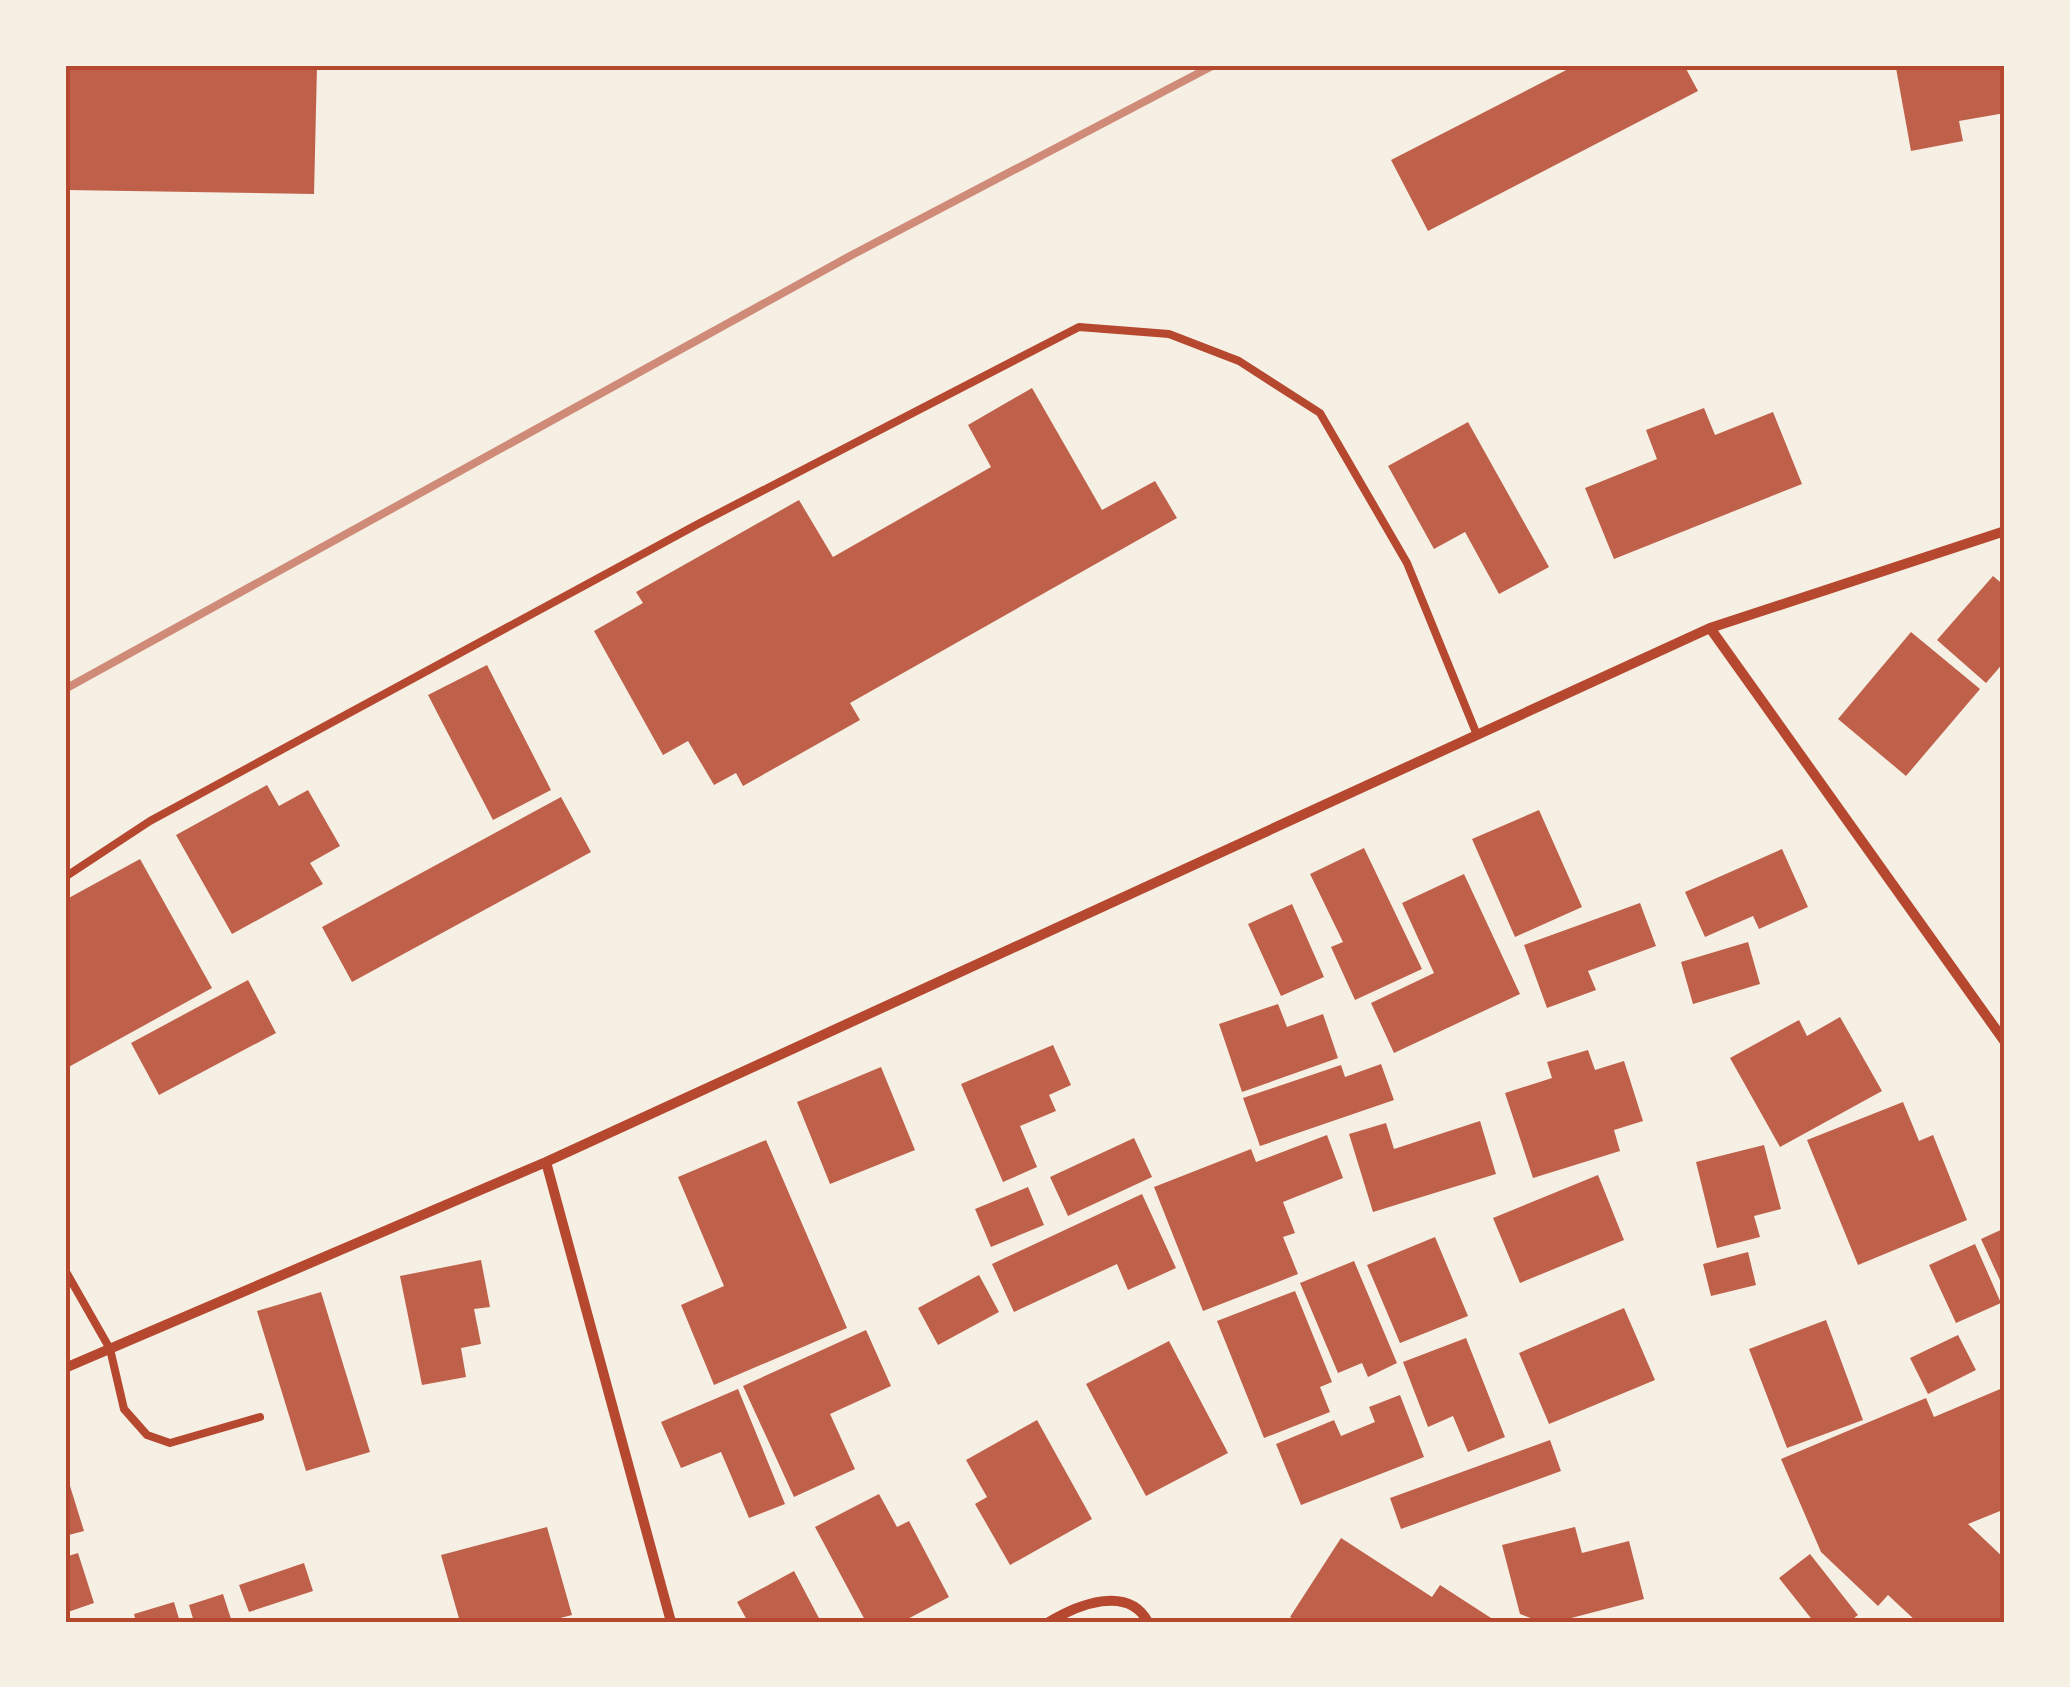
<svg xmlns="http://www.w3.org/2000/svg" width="2070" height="1687" font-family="'Fira Sans Condensed',sans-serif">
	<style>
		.building { fill: #bf614a }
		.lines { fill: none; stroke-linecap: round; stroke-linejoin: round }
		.service { stroke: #b5482f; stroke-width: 8 }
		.minor { stroke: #b5482f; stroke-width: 10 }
		.rail { stroke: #cf8b77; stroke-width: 8 }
		.neatline { fill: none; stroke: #b5482f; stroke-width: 4 }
	</style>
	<rect width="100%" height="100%" fill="#f6efe4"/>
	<path class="building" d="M65 65 317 66 314 194 65 190Z
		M1576 65H1684L1698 91 1428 231 1391 160Z
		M1912 65H2005V113L1959 121 1963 141 1911 151 1896 68Z
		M1032 388 1102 510 1155 481 1177 518 850 703 860 720 743 786 736 773 714 785 688 741 663 755 594 631 643 603 636 592 799 500 833 557 991 467 968 425Z
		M1704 408 1715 435 1773 412 1802 484 1614 559 1585 488 1657 459 1646 430Z
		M1468 422 1549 567 1499 594 1465 532 1434 549 1388 466Z
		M1993 576 2005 586V661L1986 683 1937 640Z
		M1911 632 1980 689 1906 776 1838 719Z
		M487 665 551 790 493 820 428 695Z
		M267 785 279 806 308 790 340 846 310 863 323 884 232 934 176 835Z
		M561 797 591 852 352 982 322 927Z
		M1539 810 1582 907 1515 937 1472 839Z
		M1364 848 1422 969 1355 1000 1331 947 1343 942 1310 874Z
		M1782 849 1808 907 1759 929 1753 916 1705 937 1685 892Z
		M140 859 212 988 65 1069V900Z
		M1464 874 1520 994 1394 1053 1371 1003 1434 973 1402 903Z
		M1640 903 1656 946 1588 971 1596 990 1547 1008 1524 945Z
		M1292 904 1324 977 1281 996 1248 924Z
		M1748 942 1760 984 1693 1004 1681 962Z
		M248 980 276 1033 159 1095 131 1043Z
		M1278 1004 1287 1027 1323 1014 1338 1058 1242 1092 1219 1024Z
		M1840 1017 1882 1091 1780 1147 1730 1058 1799 1020 1807 1036Z
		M1053 1045 1071 1085 1049 1095 1056 1111 1020 1126 1037 1167 1003 1182 961 1084Z
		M1588 1050 1595 1070 1624 1061 1643 1121 1614 1130 1620 1151 1533 1178 1505 1093 1552 1078 1547 1062Z
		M1381 1064 1394 1100 1260 1146 1243 1098 1341 1065 1345 1077Z
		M881 1067 915 1150 830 1184 797 1102Z
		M1903 1102 1919 1141 1933 1135 1967 1220 1858 1265 1807 1140Z
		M1480 1121 1496 1174 1373 1212 1349 1134 1386 1123 1394 1149Z
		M1327 1135 1343 1178 1283 1202 1295 1233 1283 1237 1298 1274 1203 1311 1154 1187 1251 1149 1256 1162Z
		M1134 1138 1152 1177 1068 1216 1050 1177Z
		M766 1140 847 1328 714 1385 681 1305 724 1286 678 1177Z
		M1764 1145 1781 1209 1754 1216 1760 1237 1717 1248 1696 1162Z
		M1598 1175 1624 1240 1520 1283 1493 1218Z
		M1028 1187 1044 1225 991 1247 975 1209Z
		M1142 1194 1176 1268 1128 1290 1117 1264 1014 1312 992 1264Z
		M2005 1228V1291L1981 1239Z
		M1435 1237 1468 1316 1400 1343 1367 1265Z
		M1975 1244 2001 1303 1956 1323 1929 1265Z
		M1748 1252 1756 1285 1711 1296 1703 1264Z
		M481 1260 490 1307 474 1309 481 1344 461 1348 466 1377 422 1385 400 1276Z
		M1354 1261 1397 1363 1368 1377 1362 1363 1338 1373 1300 1283Z
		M979 1275 999 1312 938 1345 918 1308Z
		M1295 1291 1332 1382 1320 1387 1330 1412 1264 1438 1217 1321Z
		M321 1292 370 1452 306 1471 257 1311Z
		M1624 1308 1655 1380 1549 1424 1519 1353Z
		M1826 1320 1863 1420 1787 1448 1749 1349Z
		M866 1330 891 1386 830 1414 855 1469 794 1497 743 1386Z
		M1958 1335 1976 1370 1928 1394 1910 1358Z
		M1466 1338 1505 1437 1468 1452 1453 1416 1428 1427 1403 1362Z
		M1169 1341 1228 1453 1146 1496 1086 1384Z
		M2005 1387V1509L1968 1524 2005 1559V1622H1917L1888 1595 1878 1606 1821 1552 1781 1459 1926 1398 1934 1417Z
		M738 1389 785 1504 749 1518 721 1452 681 1468 661 1422Z
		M1400 1395 1424 1457 1301 1505 1276 1444 1334 1420 1341 1436 1375 1422 1369 1407Z
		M1037 1420 1092 1519 1010 1565 975 1504 987 1497 966 1460Z
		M1550 1440 1561 1471 1401 1529 1390 1498Z
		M70 1486 84 1531 65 1536V1487Z
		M879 1494 897 1527 909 1521 949 1597 902 1622H866L815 1527Z
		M547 1527 572 1615 545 1622H460L441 1555Z
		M1575 1527 1582 1553 1629 1541 1644 1599 1556 1622H1541L1520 1614 1502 1545Z
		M1341 1538 1432 1597 1440 1585 1491 1618 1489 1622H1299L1290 1617Z
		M78 1553 94 1603 65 1613V1557Z
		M1810 1554 1858 1615 1849 1622H1814L1779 1578Z
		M304 1563 313 1591 249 1612 239 1585Z
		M794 1571 821 1622H748L737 1602Z
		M223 1594 232 1622H194L189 1605Z
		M174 1602 180 1622H136L134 1614Z"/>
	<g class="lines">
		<path class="service" d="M65 877 150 821 698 524 1079 327 1169 334 1239 361 1320 413 1407 563 1477 735
			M65 1270 110 1349 124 1409 147 1435 170 1443 260 1417"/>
		<path class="minor" d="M1710 628 2005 1042
			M546 1162 671 1622
			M65 1368 546 1162 1710 628 2005 531
			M1049 1622C1077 1605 1128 1584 1148 1622"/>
		<path class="rail" d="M65 689 850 256 1214 65"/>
	</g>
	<rect width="2070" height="1687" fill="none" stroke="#f6efe4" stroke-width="135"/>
	<rect x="68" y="68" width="1934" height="1552" class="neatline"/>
</svg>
